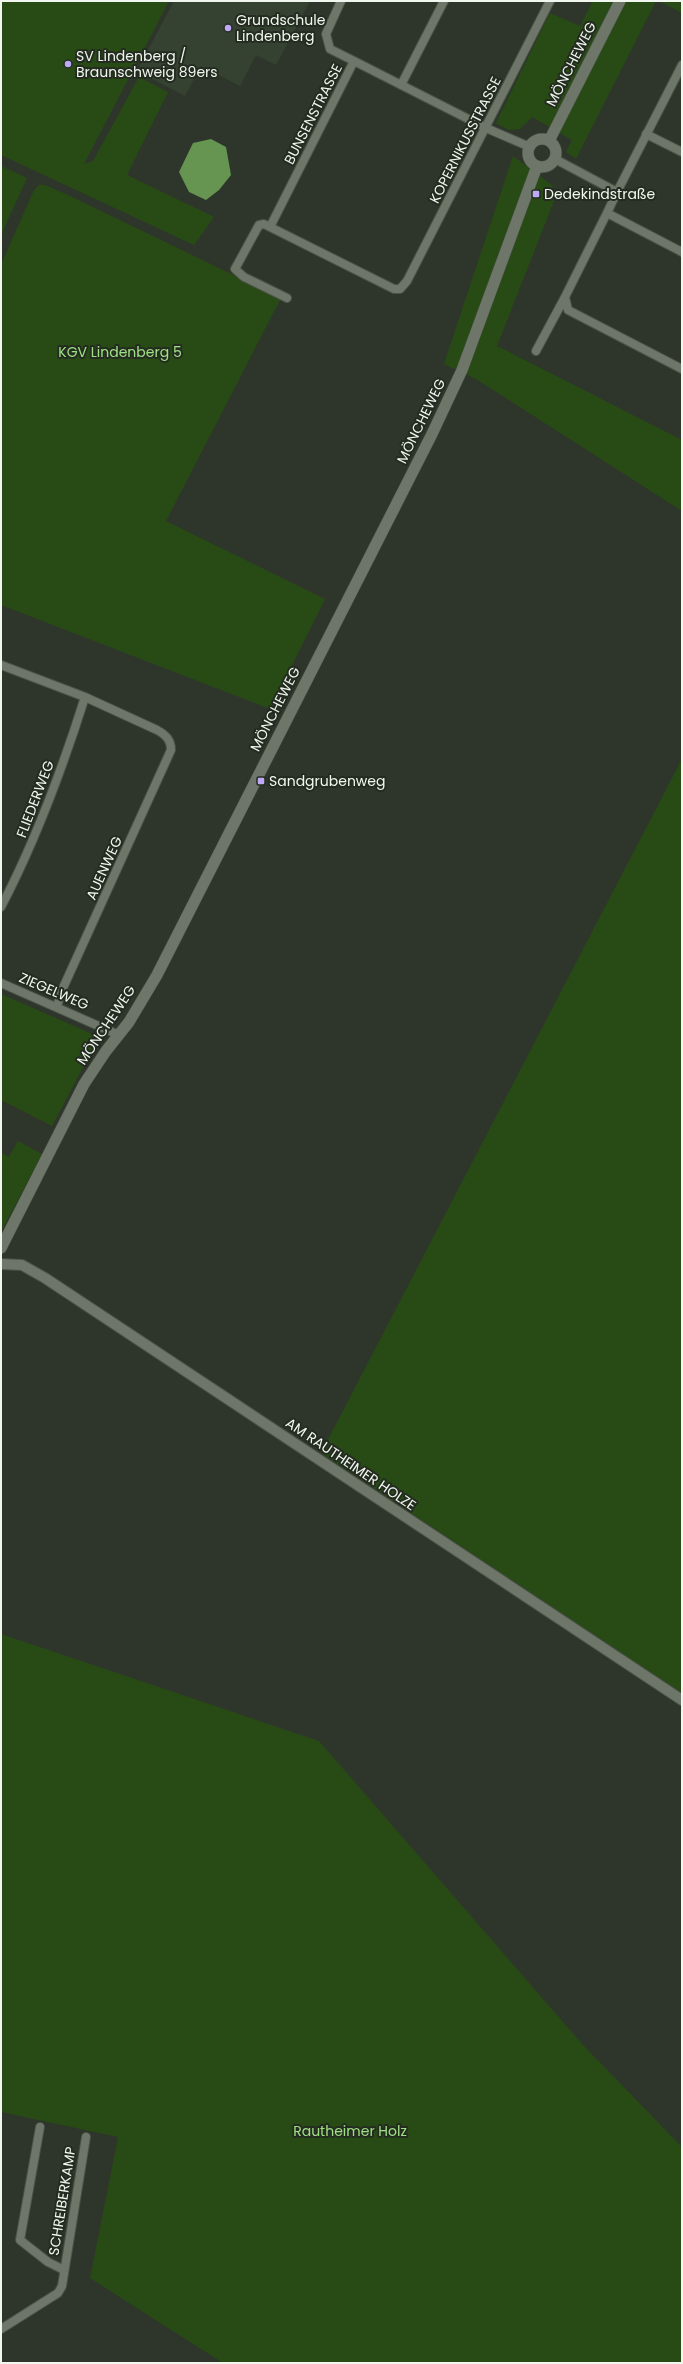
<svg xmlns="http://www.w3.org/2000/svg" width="683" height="2364" font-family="Poppins,sans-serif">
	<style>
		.built { fill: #364231 }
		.green { fill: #284b15 }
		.water { fill: #669551 }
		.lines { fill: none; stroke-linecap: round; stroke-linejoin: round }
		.minor-casing { stroke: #4b5248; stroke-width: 10 }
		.tertiary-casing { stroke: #4b5248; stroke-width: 12 }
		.secondary-casing { stroke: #4b5248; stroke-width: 12 }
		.minor { stroke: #6d7669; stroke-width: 8 }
		.tertiary { stroke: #6d7669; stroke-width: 10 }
		.secondary { stroke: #6d7669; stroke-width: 11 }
		.poi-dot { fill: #bda9f5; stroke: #242c21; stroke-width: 1.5 }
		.labels { text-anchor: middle; stroke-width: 4; stroke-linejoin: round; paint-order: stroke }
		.poi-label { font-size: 14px; fill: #f1f7ef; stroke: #242c21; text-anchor: start }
		.street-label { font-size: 14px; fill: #f1f7ef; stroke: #242c21 }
		.park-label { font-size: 14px; fill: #a0e084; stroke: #242c21 }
	</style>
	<rect width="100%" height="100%" fill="#2e362b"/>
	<path class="built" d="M174 1H310L276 65 256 55 240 86 201 66 185 96 137 71Z"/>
	<path class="green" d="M1 1H169L84 164 93 161 139 77 168 92 127 175 214 217 194 245 1 155Z
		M593 1H656L576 159 566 152 572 140 532 117 520 129 509 130 496 123 550 13 580 26Z
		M659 1H682V13Z
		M513 156 553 186 548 197 554 201 497 346 682 440V511L476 379 444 364Z
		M1 166 27 178 1 235Z
		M39 185H45L68 195 281 298 166 521 325 599 270 709 1 605V265L34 190Z
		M682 759V1693L321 1453Z
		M1 994 99 1037 52 1126 1 1100Z
		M18 1141 42 1154 1 1232V1172L3 1168 1 1167V1153L9 1157Z
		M1 1634 319 1741 582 2044 682 2147V2363H223L90 2278 118 2137 1 2112Z"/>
	<path class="water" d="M211 139 226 147 231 175 219 190 206 200 189 192 179 172 193 143Z"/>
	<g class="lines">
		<g class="minor-casing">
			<path id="minor" d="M341 1 326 34 330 49 354 61 270 227 394 289H400L407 281 550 1
				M354 61 486 128 530 147
				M401 85 444 1
				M646 134 682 152
				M555 159 617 192 607 213 682 252
				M617 192 682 65
				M607 213 565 297 568 310 682 369
				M270 227 264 224 259 225 235 269 244 277 287 298
				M536 351 565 297
				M1 665 85 697 157 730C166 735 171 740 171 750L63 988 57 1006
				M1 907C36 840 62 770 85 697
				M1 983 119 1035
				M40 2127 20 2240 48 2262 64 2270
				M1 2329 58 2293 62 2286 86 2137"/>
		</g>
		<g class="tertiary-casing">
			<path id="tertiary" d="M1 1264 22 1265 45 1278 682 1700"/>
		</g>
		<g class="secondary-casing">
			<path id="secondary" d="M528 153a14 14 0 1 1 28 0a14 14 0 1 1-28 0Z
				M549 141 620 1
				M1 1248 84 1084 106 1051 129 1022 157 975 432 434 462 370 537 166"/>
		</g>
		<use href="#minor" class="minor"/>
		<use href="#tertiary" class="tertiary"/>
		<use href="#secondary" class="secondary"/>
	</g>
	<g class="poi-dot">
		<circle cx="228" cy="28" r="4"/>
		<circle cx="68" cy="64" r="4"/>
		<rect x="532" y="190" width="8" height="8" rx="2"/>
		<rect x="257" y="777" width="8" height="8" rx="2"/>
	</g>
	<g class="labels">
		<g class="poi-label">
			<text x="236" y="25">Grundschule<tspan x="236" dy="16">Lindenberg</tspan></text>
			<text x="76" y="61">SV Lindenberg /<tspan x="76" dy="16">Braunschweig 89ers</tspan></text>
			<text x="544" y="199">Dedekindstraße</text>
			<text x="269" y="786">Sandgrubenweg</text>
		</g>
		<g class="street-label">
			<text transform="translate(571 64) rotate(-63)" y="5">MÖNCHEWEG</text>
			<text transform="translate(313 114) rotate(-63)" y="5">BUNSENSTRASSE</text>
			<text transform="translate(465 140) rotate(-63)" y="5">KOPERNIKUSSTRASSE</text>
			<text transform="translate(421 421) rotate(-64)" y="5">MÖNCHEWEG</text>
			<text transform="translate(275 709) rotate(-63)" y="5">MÖNCHEWEG</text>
			<text transform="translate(35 799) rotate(-69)" y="5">FLIEDERWEG</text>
			<text transform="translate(104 868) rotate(-66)" y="5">AUENWEG</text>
			<text transform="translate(54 991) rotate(23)" y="5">ZIEGELWEG</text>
			<text transform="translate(106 1025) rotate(-56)" y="5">MÖNCHEWEG</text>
			<text transform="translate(351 1464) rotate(34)" y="5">AM RAUTHEIMER HOLZE</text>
			<text transform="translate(62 2201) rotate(-81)" y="5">SCHREIBERKAMP</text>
		</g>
		<g class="park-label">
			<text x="120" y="357">KGV Lindenberg 5</text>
			<text x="350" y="2136">Rautheimer Holz</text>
		</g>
	</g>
	<rect width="683" height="2364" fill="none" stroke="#f1f7ef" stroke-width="4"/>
</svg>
